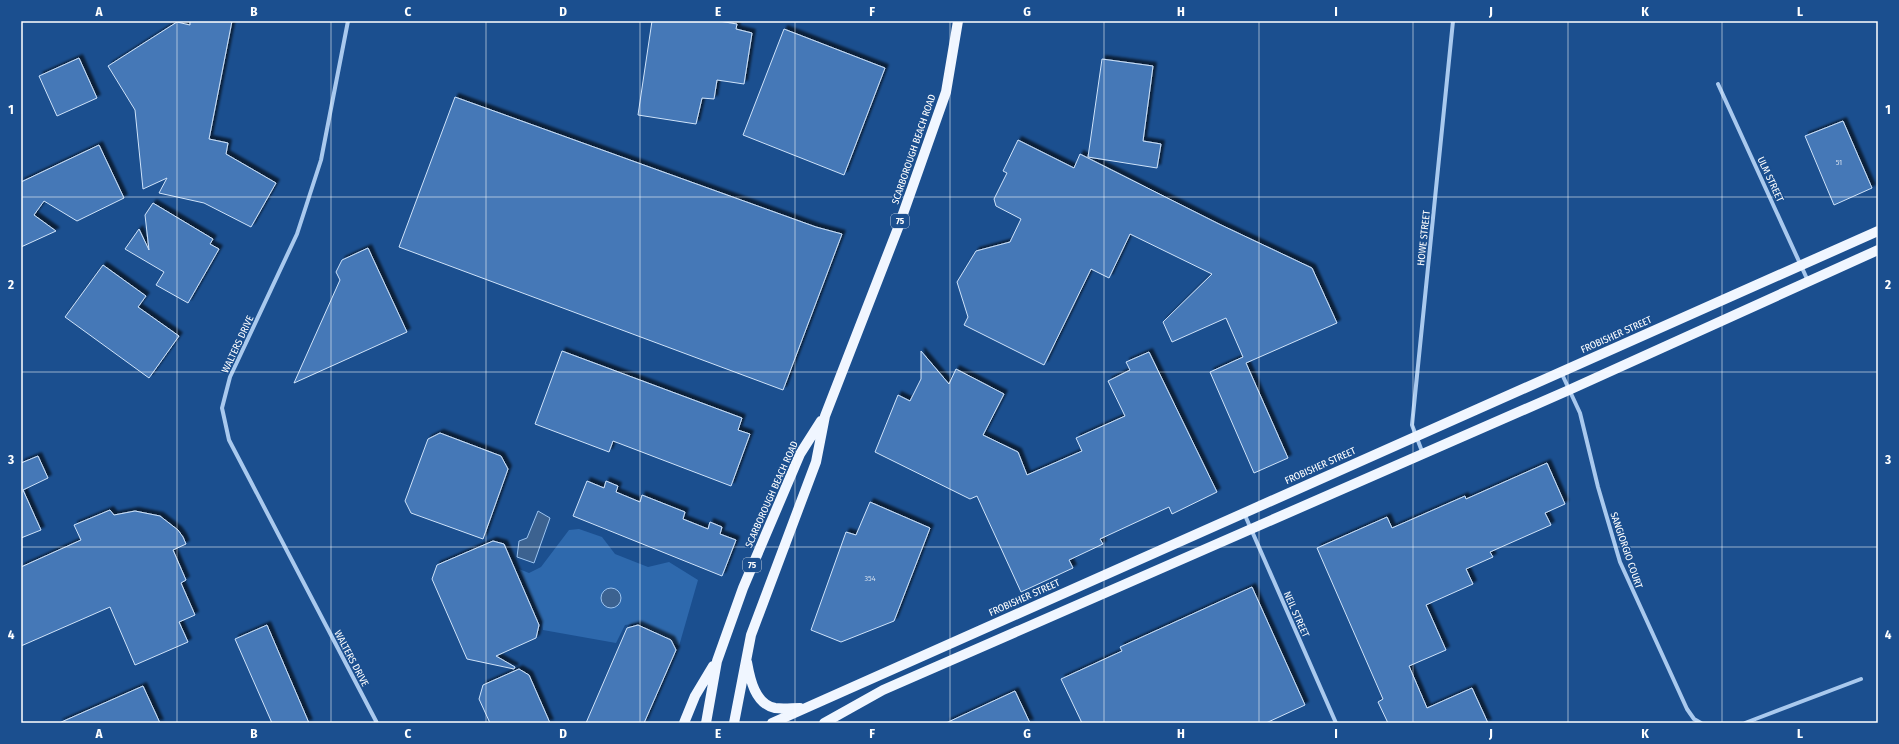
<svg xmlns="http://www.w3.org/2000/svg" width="1899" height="744" font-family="'Fira Sans Condensed',sans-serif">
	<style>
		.green { fill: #2e69ad }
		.water { fill: #3c6290; stroke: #9cc4f0 }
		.building { fill: #4478b7; stroke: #cfe3fa; filter: url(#shadow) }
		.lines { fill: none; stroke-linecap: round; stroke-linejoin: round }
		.street { stroke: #a9c9ee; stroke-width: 4 }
		.primary { stroke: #f0f6ff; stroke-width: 10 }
		.grid { fill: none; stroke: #fff; stroke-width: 1; stroke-opacity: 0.55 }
		.labels { text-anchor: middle; stroke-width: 3; stroke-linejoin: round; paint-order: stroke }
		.number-label { font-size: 8px; fill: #d0dded }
		.shield { fill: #1b4f8f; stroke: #bbcadd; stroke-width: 1 }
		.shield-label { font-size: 9px; font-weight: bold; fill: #fff }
		.street-label { font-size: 10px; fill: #fff; stroke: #1b4f8f }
		.neatline { fill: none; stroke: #fff; stroke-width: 1.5 }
		.grid-label { font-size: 13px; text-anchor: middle; font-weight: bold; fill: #fff }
	</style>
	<defs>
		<filter id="shadow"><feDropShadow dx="3.5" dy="-3.5" stdDeviation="1" flood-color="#0009"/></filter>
	</defs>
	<rect width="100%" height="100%" fill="#1b4f8f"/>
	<path class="green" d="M579 529 602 537 615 554 648 567 669 562 698 580 679 646 639 623 625 625 616 643 543 630 542 622 519 569 529 573 541 567 569 530Z"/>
	<path class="water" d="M538 511 550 518 534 563 517 557 519 541 527 538Z
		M601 598a10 10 0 1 1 20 0a10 10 0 1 1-20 0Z"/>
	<path class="building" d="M190 21H232L209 139 228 143 226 154 276 183 251 227 204 203 159 193 167 178 143 189 135 110 108 66 177 22 190 25Z
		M652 21H719L737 24 736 29 752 33 744 84 717 80 714 99 702 98 696 124 638 115Z
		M784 29 885 68 844 175 743 135Z
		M79 58 97 98 57 116 39 76Z
		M1102 59 1153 66 1143 141 1161 144 1157 168 1088 157Z
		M455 97 816 227 842 234 783 390 399 247Z
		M1843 121 1872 188 1834 205 1805 136Z
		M1018 140 1074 168 1080 154 1219 224 1312 268 1337 323 1246 363 1288 458 1254 473 1210 372 1243 357 1226 318 1172 342 1163 322 1212 274 1130 234 1109 278 1091 269 1044 365 964 325 968 317 957 282 976 251 1010 242 1021 219 996 206 994 199 1007 173 1003 171Z
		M99 145 124 198 77 221 44 201 34 215 56 231 21 247V182Z
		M153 203 213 239 210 244 219 249 188 303 156 285 164 272 125 249 139 229 149 250 145 215Z
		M368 248 407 332 294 383 340 280 336 272 342 260Z
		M103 265 146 296 138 307 179 336 149 378 65 317Z
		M562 351 742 418 738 430 750 434 731 486 613 441 609 452 535 424Z
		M921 351 949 384 956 369 1004 394 983 435 1018 452 1027 475 1082 451 1076 438 1125 416 1108 381 1130 370 1126 362 1149 352 1217 492 1172 514 1169 507 1100 539 1103 544 1069 560 1073 568 1021 592 977 496 970 499 875 452 898 395 910 401 921 379Z
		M440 433 501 456 508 469 483 539 411 513 405 501 428 439Z
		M38 456 48 478 23 490 41 530 21 538V463Z
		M1547 463 1565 504 1545 513 1551 525 1490 552 1493 557 1466 569 1473 584 1426 605 1446 650 1409 666 1427 708 1472 688 1488 723H1388L1378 702 1383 699 1317 548 1387 517 1392 528 1465 496 1466 499Z
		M587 481 604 488 606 481 618 486 616 492 640 502 642 495 685 512 683 519 708 529 710 522 722 527 720 534 736 540 722 576 573 516Z
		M870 502 930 528 894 621 841 642 811 630 846 532 856 535Z
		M110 510 114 515 135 511 160 516 178 530 183 537 186 544 173 550 186 580 181 583 195 615 179 622 188 642 135 665 110 607 21 646V567L81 540 74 525Z
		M493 541 504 544 539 625 536 638 496 656 515 667 514 669 467 659 432 579 437 565Z
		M1252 587 1305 705 1266 723H1082L1061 679 1122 651 1120 647Z
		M267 625 309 723H272L235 639Z
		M638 625 671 640 676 650 644 723H586L627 628Z
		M519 669 529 675 550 723H490L479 699 483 685Z
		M143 686 160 723H59Z
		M1015 691 1030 723H946Z"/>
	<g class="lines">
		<path class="street" d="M348 21 321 160 297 234 230 377 222 408 229 440 377 723
			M1718 84 1808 281
			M1561 372 1580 413 1598 487 1620 562 1687 709 1694 719 1701 723
			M1423 454 1412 425 1453 21
			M1244 513 1336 723
			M1745 723 1861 679"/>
		<path class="primary" d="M747 662C750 679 755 704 775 708 783 709 792 708 800 708
			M684 723 695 696 713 666
			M706 723 717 661 743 588 800 454 821 421
			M734 723 751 635 816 462 825 416 898 228 946 92 958 21
			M772 723 1878 231
			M824 723 883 690 1569 390 1878 250"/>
	</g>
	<path class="grid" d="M177 21V723M331 21V723M486 21V723M640 21V723M795 21V723M950 21V723M1104 21V723M1259 21V723M1413 21V723M1568 21V723M1722 21V723M21 197H1878M21 372H1878M21 547H1878"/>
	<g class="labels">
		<g class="number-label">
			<text x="1839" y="165">51</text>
			<text x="870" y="581">354</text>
		</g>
		<g class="shield">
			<rect x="891" y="214" width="18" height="14" rx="3"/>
			<rect x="743" y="558" width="18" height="14" rx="3"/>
		</g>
		<g class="shield-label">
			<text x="900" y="224">75</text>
			<text x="752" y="568">75</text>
		</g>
		<g class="street-label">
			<text transform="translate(913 149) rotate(-71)" y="4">SCARBOROUGH BEACH ROAD</text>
			<text transform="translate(1771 179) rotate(65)" y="4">ULM STREET</text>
			<text transform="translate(1423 238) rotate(-84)" y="4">HOWE STREET</text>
			<text transform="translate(1616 334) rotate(-24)" y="4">FROBISHER STREET</text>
			<text transform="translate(237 344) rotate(-65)" y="4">WALTERS DRIVE</text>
			<text transform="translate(1320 465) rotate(-24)" y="4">FROBISHER STREET</text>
			<text transform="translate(771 494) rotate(-66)" y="4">SCARBOROUGH BEACH ROAD</text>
			<text transform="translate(1627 550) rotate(71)" y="4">SANGIORGIO COURT</text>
			<text transform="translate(1024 597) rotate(-24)" y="4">FROBISHER STREET</text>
			<text transform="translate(1297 614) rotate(66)" y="4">NEIL STREET</text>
			<text transform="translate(352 658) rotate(62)" y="4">WALTERS DRIVE</text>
		</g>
	</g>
	<rect width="1899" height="744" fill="none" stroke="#1b4f8f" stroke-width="44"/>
	<rect x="22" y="22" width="1855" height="700" class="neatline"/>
	<g class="grid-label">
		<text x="99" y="16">A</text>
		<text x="254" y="16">B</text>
		<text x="408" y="16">C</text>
		<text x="563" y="16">D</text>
		<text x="718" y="16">E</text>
		<text x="872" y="16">F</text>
		<text x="1027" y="16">G</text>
		<text x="1181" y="16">H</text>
		<text x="1336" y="16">I</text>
		<text x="1491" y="16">J</text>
		<text x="1645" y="16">K</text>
		<text x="1800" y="16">L</text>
		<text x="11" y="114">1</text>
		<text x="1888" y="114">1</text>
		<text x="11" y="289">2</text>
		<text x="1888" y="289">2</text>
		<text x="11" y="464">3</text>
		<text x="1888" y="464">3</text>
		<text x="11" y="639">4</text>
		<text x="1888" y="639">4</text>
		<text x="99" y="738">A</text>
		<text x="254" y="738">B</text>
		<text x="408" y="738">C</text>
		<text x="563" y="738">D</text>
		<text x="718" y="738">E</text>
		<text x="872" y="738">F</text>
		<text x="1027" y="738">G</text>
		<text x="1181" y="738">H</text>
		<text x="1336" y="738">I</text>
		<text x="1491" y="738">J</text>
		<text x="1645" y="738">K</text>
		<text x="1800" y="738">L</text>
	</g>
</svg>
